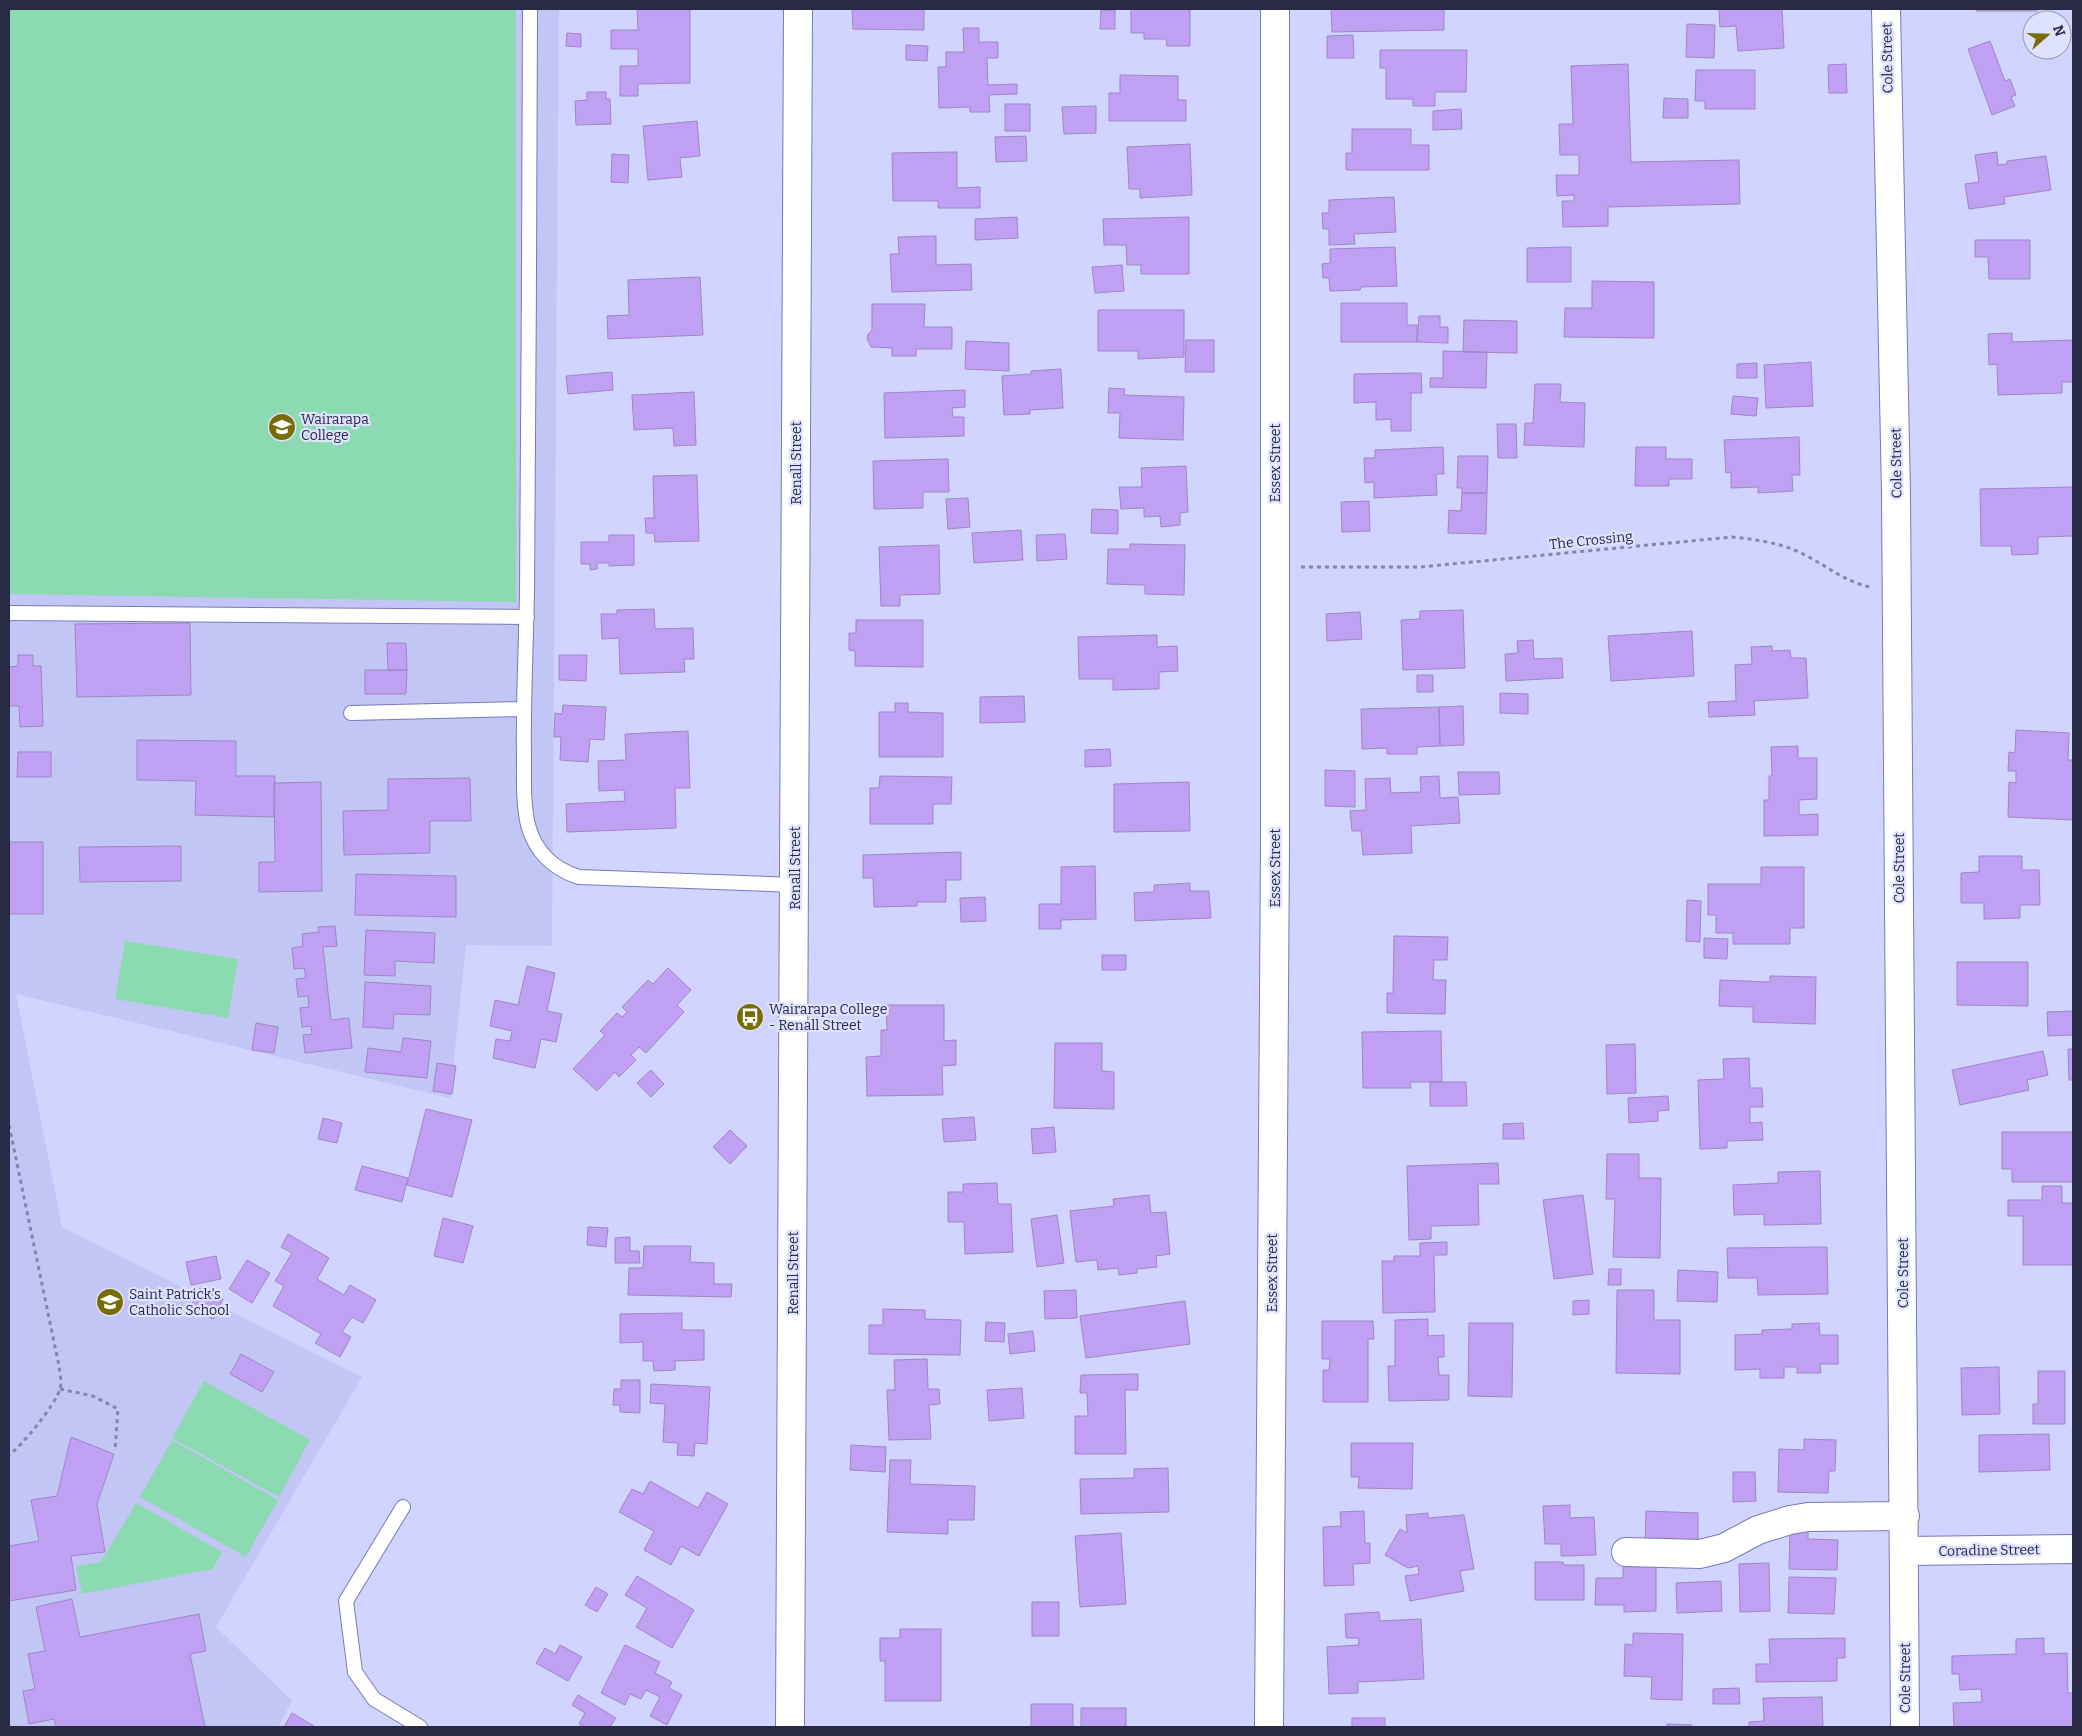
<svg xmlns="http://www.w3.org/2000/svg" width="2082" height="1736" font-family="Bitter,serif">
	<style>
		.built { fill: #c2c6f4 }
		.green { fill: #8bdab2 }
		.building { fill: #c0a0f3; stroke: #9f86c7 }
		.lines { fill: none; stroke-linecap: round; stroke-linejoin: round }
		.lane-casing { stroke: #777abb; stroke-width: 16 }
		.street-casing { stroke: #777abb; stroke-width: 30 }
		.secondary-casing { stroke: #777abb; stroke-width: 30 }
		.path { stroke: #8487ab; stroke-width: 3; stroke-dasharray: 4 4; stroke-linecap: butt }
		.lane { stroke: #fff; stroke-width: 14 }
		.street { stroke: #fff; stroke-width: 28 }
		.secondary { stroke: #fff; stroke-width: 28 }
		.labels { text-anchor: middle; stroke-width: 4.5; stroke-linejoin: round; paint-order: stroke }
		.street-label { font-size: 14px; fill: #282a45; stroke: #dfe2ff }
		.poi-label { font-size: 14px; fill: #282a45; stroke: #dfe2ff; text-anchor: start }
	</style>
	<rect width="100%" height="100%" fill="#d0d4fe"/>
	<path class="built" d="M9 9H559L552 946 466 945 450 1098 16 994 62 1227 362 1377 216 1627 292 1701 278 1727H9Z"/>
	<path class="green" d="M9 9H516V602L9 594Z
		M125 941 238 959 228 1018 115 999Z
		M204 1381 310 1440 279 1497 172 1438Z
		M172 1440 278 1500 246 1557 140 1497Z
		M136 1503 222 1552 213 1569 82 1594 76 1566 101 1562Z"/>
	<path class="building" d="M637 9H690V83L638 84V96H620V66H638V49H611V30H638Z
		M852 9H924V30L853 29Z
		M1131 9H1190V46H1167L1166 39H1144V33H1131Z
		M1331 9H1444V30L1332 32Z
		M1719 9H1782L1784 48 1738 51 1736 26 1720 27Z
		M1976 9H2037V11H1976Z
		M1101 10H1115V29H1100Z
		M1687 24 1715 25 1714 58 1686 57Z
		M963 28H979V42H998V58H987L988 85 1017 84V94L989 95 990 112H970V107L939 108 938 67H946V52H964Z
		M567 33 581 34V47L566 46Z
		M1353 35 1354 58H1327V36Z
		M1990 41 2005 81 2010 79 2016 95 2011 97 2015 106 1992 115 1968 49Z
		M906 45 928 46 927 61 906 60Z
		M1380 50H1467L1466 92H1435V106H1413V99H1386V68H1380Z
		M1628 64 1631 162 1739 160 1740 204 1608 207V226L1563 227 1562 201H1574V195L1557 196 1556 175H1579V155H1560L1559 124H1573L1571 66Z
		M1846 64 1847 93H1829L1828 65Z
		M1696 70H1755V109H1705V101H1695Z
		M1120 75 1178 76V100H1186V121H1109V93H1120Z
		M587 92H606V99H610L611 124 576 125 575 101 587 100Z
		M1664 98 1688 99V118H1663Z
		M1005 104H1030V131H1005Z
		M1096 106V133L1064 134 1062 107Z
		M1461 109 1462 129 1433 130V111Z
		M697 121 700 156 680 158 682 177 648 180 643 126Z
		M1352 129H1411V145H1429V170H1346V153H1352Z
		M1026 136 1027 161 996 162 995 137Z
		M1190 144 1192 195 1140 198V189H1129L1127 147Z
		M957 152V188L980 187V208H938V201H893L892 153Z
		M1997 152 1998 165 2007 164V161L2046 156 2051 190 2004 197 2005 204 1969 209 1965 184 1979 182 1975 155Z
		M612 154 629 155 628 183 611 182Z
		M1394 197 1396 232 1354 234 1355 244 1329 245V229H1323L1322 213H1329V200Z
		M1017 217 1018 238 975 240V219Z
		M1189 217V274H1141V265H1127L1126 245H1104L1103 219Z
		M936 236V265L971 264 972 290 892 292 890 254H899L898 237Z
		M1975 240H2030V279H1989L1988 257H1975Z
		M1395 247 1397 286 1361 287 1360 290 1330 291 1329 278H1323L1322 264 1330 263V249Z
		M1571 247V282H1527V248Z
		M1122 265 1124 291 1095 293 1092 267Z
		M700 277 703 335 608 339 607 316 629 315 628 280Z
		M1592 281 1654 282V338L1564 337 1565 308H1592Z
		M1341 303H1407V325H1417V342H1341Z
		M872 304H925L924 327H952V349H916V356H892V348L871 347 867 339 868 334 872 330Z
		M1098 310H1184V357L1138 359V351H1098Z
		M1419 316H1440V327H1448V343L1417 342Z
		M1464 320 1517 321V353L1463 352Z
		M2012 333V342L2073 340V382H2062V393L1998 395 1997 364 1989 365 1988 334Z
		M1186 340H1214V372H1185Z
		M966 341 1009 343V371L965 369Z
		M1443 351 1487 352 1486 388 1430 387V378H1443Z
		M1811 362 1813 406 1766 408 1764 365Z
		M1757 363V378H1737V364Z
		M1061 369 1063 408 1030 410V414L1004 415 1002 376 1031 374V371Z
		M612 372 613 390 568 394 566 376Z
		M1421 373 1422 393H1411V431H1391V419L1376 420V402L1354 403V374Z
		M1535 384H1561L1560 402 1585 403 1584 447 1524 445 1525 423H1533Z
		M1109 388 1125 389 1124 395 1184 397 1183 440 1119 438 1120 413H1108Z
		M965 390V407L952 408 953 417H964V436L885 438 884 393Z
		M694 392 696 445 674 446 673 428 634 430 632 395Z
		M1733 396 1758 398 1756 416 1731 414Z
		M1497 424H1516L1517 458H1498Z
		M1799 437 1800 475H1792L1793 491 1758 493V487L1731 488V472L1726 473 1724 440Z
		M1443 447 1444 474H1436L1437 495 1374 498V482L1365 483 1364 458H1375V450Z
		M1636 447H1666V459H1692V479H1669V486H1635Z
		M1458 456H1488L1487 493H1462V488H1457Z
		M948 459 949 492H923V508L874 509 873 461Z
		M1186 466 1188 512 1180 513V525L1161 527 1160 516 1144 517V508L1121 509 1119 487H1142L1141 468Z
		M697 475 699 541 655 542 654 533H646L645 518H654L653 476Z
		M2073 487V536L2038 537V554L2012 555 2011 546H1981L1980 489Z
		M1462 493H1487L1486 534 1448 533 1449 510 1461 511Z
		M968 498 970 527 948 529 946 499Z
		M1369 501 1370 531 1342 532 1341 502Z
		M1092 509 1118 510V534L1091 533Z
		M1021 530 1023 560 974 563 972 533Z
		M1065 534 1067 559 1037 561 1036 535Z
		M609 535H634V565L609 566V563H597V569L590 570V564H581V542H609Z
		M1130 544 1185 545 1184 595 1145 594V585L1107 584 1108 549H1130Z
		M939 545 940 594 900 595V606H881L879 547Z
		M654 609 655 629 693 628 694 659H684L685 672 620 674 619 638 602 639 601 614H617V610Z
		M1463 610 1465 668 1403 670 1401 620 1420 619V611Z
		M1360 612 1362 639 1327 641 1326 614Z
		M856 620H923V667L855 666V651L849 650V633H856Z
		M190 623 191 695 77 697 75 624Z
		M1692 631 1694 676 1611 681 1608 636Z
		M1157 635V647L1177 646 1178 671 1159 672V689L1113 690V679H1079L1078 637Z
		M1533 640 1534 659 1562 658 1563 678 1506 681 1505 654 1518 653 1517 641Z
		M387 643H406L407 670H388Z
		M1772 646V651L1790 650 1791 658H1806L1808 698 1754 701 1755 715 1709 717 1708 702 1736 701 1735 665 1752 664 1751 647Z
		M18 655H33V666H41L43 726 20 727 19 706H9V667L18 666Z
		M559 655H587L586 681 559 680Z
		M365 670H407L406 694H365Z
		M1417 675H1433V692H1417Z
		M1500 693 1528 694V714L1500 713Z
		M1024 696 1025 722 980 723V697Z
		M895 703H908V712L943 713V757H879V712H895Z
		M563 705 606 707 604 740 590 739 588 762 560 760 561 737H554L555 713 562 714Z
		M1463 706 1464 745 1440 746 1439 707Z
		M1439 707 1440 746 1417 747V754H1387V748L1362 749 1361 709Z
		M2016 730 2069 733 2068 760H2073V820L2008 817 2009 782 2016 783V771H2008L2009 752 2015 753Z
		M688 731 690 788H675L676 828 567 832 566 804 625 801 624 790 599 791 598 761 626 760 625 734Z
		M137 740 236 741V776H275L274 817 195 815 196 781 137 780Z
		M1798 746V758H1817V799L1799 800V815L1818 814V835L1764 836V800H1769V776H1772L1771 747Z
		M1110 749 1111 766 1085 767V750Z
		M18 752H51V777H17Z
		M1325 770 1355 771V807L1325 806Z
		M1458 772H1499L1500 794 1459 795Z
		M880 776 952 777 951 804H933V824H870V788H879Z
		M1439 776 1440 798 1458 797 1460 823 1411 826 1412 853 1363 855 1361 831H1352L1350 811 1366 810 1365 779 1390 778 1391 793 1421 792 1420 777Z
		M470 778 471 821H430V853L344 855 343 811 388 810V779Z
		M321 782 322 891 259 892V862H275L274 783Z
		M1189 782 1190 831 1114 832V784Z
		M9 842H43V914H9Z
		M181 846V881L80 882 79 847Z
		M961 852V880H946V902H917V906L874 907 873 878H863V855Z
		M1979 856H2022V870H2039L2040 905H2020V918L1984 919V903H1961V873L1979 872Z
		M1095 866 1096 919 1061 920V929H1039V904H1061V867Z
		M1761 867H1804V928H1790V944H1733V933H1716V915H1708V884H1761Z
		M356 874 456 876V917L355 915Z
		M1190 883V891H1209L1211 918 1135 921 1134 893 1154 892V885Z
		M985 897 986 921 961 922 960 898Z
		M1687 900 1701 901 1700 942 1686 941Z
		M335 926 337 946 323 947 331 1020 349 1018 352 1048 305 1053 303 1035 312 1034 311 1026 302 1027 300 1008 309 1007 308 996 298 997 296 979 306 978 304 968 294 969 292 948 303 946 302 934 319 932 318 927Z
		M366 930 435 933 434 963 395 961V976L364 975Z
		M1394 936 1448 937 1447 960H1434L1433 980H1446L1445 1014 1387 1013V993H1393Z
		M1704 938 1728 939 1727 959 1704 958Z
		M1102 955H1126V970H1102Z
		M1957 962H2028V1006L1957 1005Z
		M527 966 555 973 547 1011 562 1014 556 1042 541 1039 535 1068 493 1058 496 1039 510 1041 512 1031 490 1026 495 1000 518 1005Z
		M668 968 691 990 677 1005 684 1012 646 1053 639 1047 631 1055 636 1060 619 1077 615 1072 597 1091 573 1069 605 1035 600 1031 617 1013 622 1017 627 1012 622 1007 648 980 653 984Z
		M1770 976 1816 977 1815 1024 1753 1022V1007L1719 1006 1720 980 1770 982Z
		M365 982 431 986 430 1015 394 1014 393 1029 363 1027Z
		M886 1005H944V1041L956 1040V1065L942 1066 943 1095 867 1096 866 1057 881 1056V1030H887Z
		M2073 1011V1035L2048 1036 2047 1012Z
		M256 1023 278 1027 274 1053 252 1050Z
		M1441 1031 1442 1082H1410L1411 1088H1363L1362 1032Z
		M403 1038 431 1041 427 1078 365 1072 368 1048 401 1052Z
		M1055 1043H1102V1071L1114 1072V1109L1054 1108Z
		M1635 1044 1636 1093 1607 1094 1606 1045Z
		M2068 1049H2073V1080H2069Z
		M2043 1051 2048 1075 2027 1080 2029 1090 1960 1105 1952 1070Z
		M1749 1058 1750 1088H1762L1763 1107H1750V1123L1762 1122 1763 1140 1727 1141V1148L1700 1149 1698 1080 1724 1079 1723 1059Z
		M437 1063 456 1066 452 1094 433 1091Z
		M651 1070 664 1084 651 1097 637 1083Z
		M1430 1082H1466L1467 1106H1430Z
		M1668 1096 1669 1110 1658 1111V1121L1629 1123 1628 1098Z
		M426 1109 472 1120 452 1197 407 1185Z
		M974 1117 976 1140 944 1142 942 1119Z
		M323 1118 342 1123 337 1143 318 1139Z
		M1523 1123 1524 1139H1503V1124Z
		M1054 1127 1056 1152 1033 1154 1031 1129Z
		M730 1130 747 1146 730 1164 713 1147Z
		M2002 1132H2073V1182H2012V1169H2002Z
		M1607 1154H1639V1178H1661L1660 1258 1613 1257 1615 1199H1606Z
		M1498 1163 1499 1184H1478L1479 1225 1431 1226V1239L1409 1240 1407 1166Z
		M362 1166 408 1178 402 1202 355 1190Z
		M1820 1171 1821 1224 1764 1225V1214L1734 1215 1733 1185 1778 1183V1172Z
		M997 1183 998 1204H1011L1013 1252 965 1254 964 1222H948V1192H963V1184Z
		M2042 1186H2062V1203H2073V1265H2023V1216H2008V1200H2042Z
		M1149 1195 1151 1213 1166 1212 1170 1254 1156 1256 1157 1267 1137 1269V1273L1119 1275 1118 1268 1098 1270 1097 1260 1076 1262 1070 1211 1114 1206 1113 1199Z
		M1583 1195 1593 1274 1554 1279 1543 1200Z
		M1057 1215 1064 1263 1037 1267 1031 1219Z
		M443 1218 473 1226 463 1263 434 1256Z
		M588 1227 608 1228 606 1247 587 1245Z
		M288 1234 329 1258 317 1279 344 1295 350 1285 376 1300 363 1323 352 1317 342 1332 351 1337 340 1357 315 1343 321 1334 273 1306 284 1286 275 1281 292 1253 281 1247Z
		M630 1237V1251H639L640 1263H615V1238Z
		M1447 1242V1255H1434L1435 1312 1383 1313 1382 1261H1394V1256H1420V1243Z
		M644 1246H691L690 1262 714 1263V1284H732L731 1297 628 1295 629 1268H643Z
		M1827 1247 1828 1294 1758 1295 1757 1278H1728L1727 1248Z
		M216 1256 221 1279 191 1285 186 1262Z
		M247 1260 270 1273 252 1303 229 1289Z
		M1609 1269H1621V1285H1608Z
		M1678 1270 1718 1272 1717 1302 1677 1301Z
		M200 1288 223 1299 213 1319 190 1308Z
		M1076 1290 1077 1318 1045 1319 1044 1291Z
		M1617 1290H1654V1320H1680V1374L1616 1373Z
		M1589 1300V1314L1573 1315V1301Z
		M1185 1301 1190 1344 1086 1358 1080 1316Z
		M883 1309 925 1310V1319L961 1320 960 1355 869 1354V1325H883Z
		M682 1313V1330H704V1360L675 1361V1370L654 1371 653 1361H643V1342L620 1343V1314Z
		M1428 1319V1336L1444 1335V1357H1438L1439 1375H1449V1400L1389 1401 1388 1366H1395V1320Z
		M1322 1321H1373L1374 1339H1368V1402H1323V1370H1329L1330 1359H1322Z
		M986 1322 1005 1323 1004 1342 985 1341Z
		M1469 1323H1513L1512 1397 1468 1396Z
		M1819 1323 1820 1335H1838V1364H1820L1821 1373H1797V1367H1784V1378H1760V1369L1735 1370V1335L1762 1334V1330L1792 1329V1324Z
		M1033 1331 1035 1351 1010 1354 1008 1334Z
		M241 1354 274 1372 262 1392 230 1374Z
		M927 1359 928 1389H939L940 1404 929 1405 931 1439 889 1440 887 1390H895L894 1360Z
		M1999 1367 2000 1414 1962 1415 1961 1368Z
		M2038 1371H2065V1424H2033V1404H2038Z
		M1138 1374V1390H1125L1126 1454H1075V1416H1088L1087 1393H1080L1081 1375Z
		M621 1380H640V1413L620 1412V1405H613L614 1389H621Z
		M651 1384 710 1387 707 1444 695 1443 694 1456 677 1455 678 1443 663 1442 665 1404 650 1403Z
		M1022 1388 1024 1418 989 1421 987 1390Z
		M2049 1434 2050 1470 1979 1472V1435Z
		M71 1437 114 1454 97 1504 105 1552 71 1556 76 1590 9 1601V1546L39 1541 31 1500 57 1496Z
		M1804 1439 1836 1440 1835 1471H1829L1828 1493 1778 1492 1779 1449 1804 1450Z
		M1351 1443H1413L1412 1489 1358 1488 1359 1477H1351Z
		M851 1445 886 1447 885 1472 850 1470Z
		M890 1460H911L910 1484 975 1486 974 1520H948V1534L887 1532Z
		M1168 1468 1169 1512 1081 1514 1080 1479 1134 1478V1469Z
		M1733 1472H1755L1756 1501 1733 1502Z
		M650 1481 698 1508 707 1492 728 1504 699 1556 681 1546 671 1565 644 1550 654 1531 619 1512 632 1489 643 1494Z
		M1570 1505V1518L1594 1517 1596 1555 1561 1556V1544H1545L1543 1506Z
		M1364 1511 1365 1543H1370V1563L1353 1564 1354 1585 1324 1586 1323 1527 1341 1526 1340 1512Z
		M1646 1511 1698 1513V1548L1645 1547Z
		M1428 1513V1518L1464 1515 1474 1569 1460 1571 1464 1591 1410 1601 1405 1576 1419 1574 1418 1566 1408 1568 1385 1555 1400 1529 1407 1533 1406 1515Z
		M1790 1528 1808 1529V1539L1838 1540 1837 1570 1789 1569Z
		M1121 1533 1126 1604 1080 1607 1075 1536Z
		M1535 1562H1563L1564 1565H1584V1600H1535Z
		M1656 1563V1611L1624 1612V1605H1595L1596 1578H1623V1564Z
		M1769 1563 1770 1611 1740 1612 1739 1564Z
		M637 1576 694 1610 672 1648 636 1627 647 1608 625 1595Z
		M1789 1577 1836 1578 1834 1614 1788 1613Z
		M1721 1581 1722 1611 1677 1613 1676 1583Z
		M596 1587 608 1594 597 1612 585 1605Z
		M72 1599 80 1637 199 1614 206 1651 190 1654 205 1727H56L54 1719 29 1724 23 1691 35 1689 28 1654 45 1651 36 1607Z
		M1032 1602H1059V1636H1032Z
		M1379 1612 1380 1621 1421 1619 1424 1679 1358 1682V1693L1329 1694 1327 1647 1359 1645 1358 1638H1346L1345 1614Z
		M900 1629H941V1701H885V1661H880V1638H900Z
		M1633 1633 1683 1634 1682 1700 1651 1699 1652 1677 1624 1676 1625 1644 1633 1645Z
		M1845 1638V1658H1837V1681L1756 1682V1664H1770L1769 1639Z
		M2044 1638V1654L2067 1653 2068 1693H2073V1727H1954L1953 1703 1982 1702 1981 1689 1960 1690 1959 1674H1952V1656L2016 1654V1639Z
		M560 1645 582 1657 568 1681 536 1663 545 1648 555 1654Z
		M625 1645 660 1662 655 1673 672 1682 669 1688 682 1695 667 1725 650 1716 660 1697 646 1690 641 1699 630 1694 625 1705 601 1693Z
		M1739 1688 1740 1704H1713V1689Z
		M578 1695 616 1718 610 1727H585L579 1724 585 1713 572 1705Z
		M1822 1697 1823 1727H1749V1722L1764 1721 1763 1698Z
		M1031 1704H1073V1727H1031Z
		M1081 1708H1126V1727H1081Z
		M292 1713 314 1726 313 1727H284Z
		M1352 1718H1385V1727H1352Z
		M1667 1724 1692 1725V1727H1667Z"/>
	<g class="lines">
		<g class="lane-casing">
			<path id="lane" d="M530 9C530 203 528 398 527 592 526 647 523 703 524 758 524 780 523 803 528 825 535 851 553 869 579 877L795 885
				M9 613 527 617
				M351 713 524 709
				M403 1507 346 1601 355 1672 374 1699 420 1727"/>
		</g>
		<g class="street-casing">
			<path id="street" d="M1886 9 1896 493 1905 1727
				M1905 1551 2073 1549
				M1626 1552 1700 1554 1724 1548 1758 1530 1790 1520 1808 1517 1905 1516
				M1269 1727 1275 847V9"/>
		</g>
		<g class="secondary-casing">
			<path id="secondary" d="M790 1727 798 9"/>
		</g>
		<path class="path" d="M1301 567H1420L1732 537C1759 540 1783 543 1807 556 1828 567 1846 582 1870 587
			M9 1125 59 1366C60 1373 62 1383 60 1389 56 1404 21 1447 9 1455
			M60 1389 93 1396 118 1409 115 1450"/>
		<use href="#lane" class="lane"/>
		<use href="#street" class="street"/>
		<use href="#secondary" class="secondary"/>
	</g>
	<defs>
		<g id="school-disc" transform="scale(1.4375)"><circle r="9.5" fill="#786c05" stroke="#dfe2ff"/><path d="M0-5L7-2L0 1L-7-2ZM-4 1L0 2.5L4 1V4Q0 6-4 4Z" fill="#fff"/></g>
		<g id="bus-disc" transform="scale(1.4375)"><circle r="9.5" fill="#786c05" stroke="#dfe2ff"/><path d="M-5-6H5V4H4V6H2V4H-2V6H-4V4H-5ZM-3.5-4V0h7V-4ZM-3.5 1.2v1.5H-2V1.2ZM2 1.2v1.5H3.5V1.2Z" fill="#fff"/></g>
	</defs>
	<g fill-rule="evenodd">
		<use href="#school-disc" x="282" y="427"/>
		<use href="#bus-disc" x="750" y="1017"/>
		<use href="#school-disc" x="110" y="1302"/>
	</g>
	<g class="labels">
		<g class="street-label">
			<text transform="translate(1887 58) rotate(-91)" y="5">Cole Street</text>
			<text transform="translate(796 463) rotate(-90)" y="5">Renall Street</text>
			<text transform="translate(1275 463) rotate(-90)" y="5">Essex Street</text>
			<text transform="translate(1896 463) rotate(-91)" y="5">Cole Street</text>
			<text transform="translate(1591 540) rotate(-6)" y="5">The Crossing</text>
			<text transform="translate(795 868) rotate(-90)" y="5">Renall Street</text>
			<text transform="translate(1275 868) rotate(-90)" y="5">Essex Street</text>
			<text transform="translate(1899 868) rotate(-90)" y="5">Cole Street</text>
			<text transform="translate(793 1273) rotate(-90)" y="5">Renall Street</text>
			<text transform="translate(1272 1273) rotate(-90)" y="5">Essex Street</text>
			<text transform="translate(1903 1273) rotate(-90)" y="5">Cole Street</text>
			<text transform="translate(1989 1550) rotate(-1)" y="5">Coradine Street</text>
			<text transform="translate(1905 1678) rotate(-90)" y="5">Cole Street</text>
		</g>
		<g class="poi-label">
			<text x="301" y="424">Wairarapa<tspan x="301" dy="16">College</tspan></text>
			<text x="769" y="1014">Wairarapa College<tspan x="769" dy="16">- Renall Street</tspan></text>
			<text x="129" y="1299">Saint Patrick's<tspan x="129" dy="16">Catholic School</tspan></text>
		</g>
	</g>
	<rect width="2082" height="1736" fill="none" stroke="#282a45" stroke-width="20"/>
	<g transform="translate(2047 35) rotate(70)"><circle r="24" fill="#dfe2ff" stroke="#9698b5"/>
	<path d="M0-4L9 19L0 12L-9 19Z" fill="#786c05"/>
	<text y="-8" font-size="14" font-weight="bold" text-anchor="middle" fill="#282a45">N</text>
	</g>
</svg>
